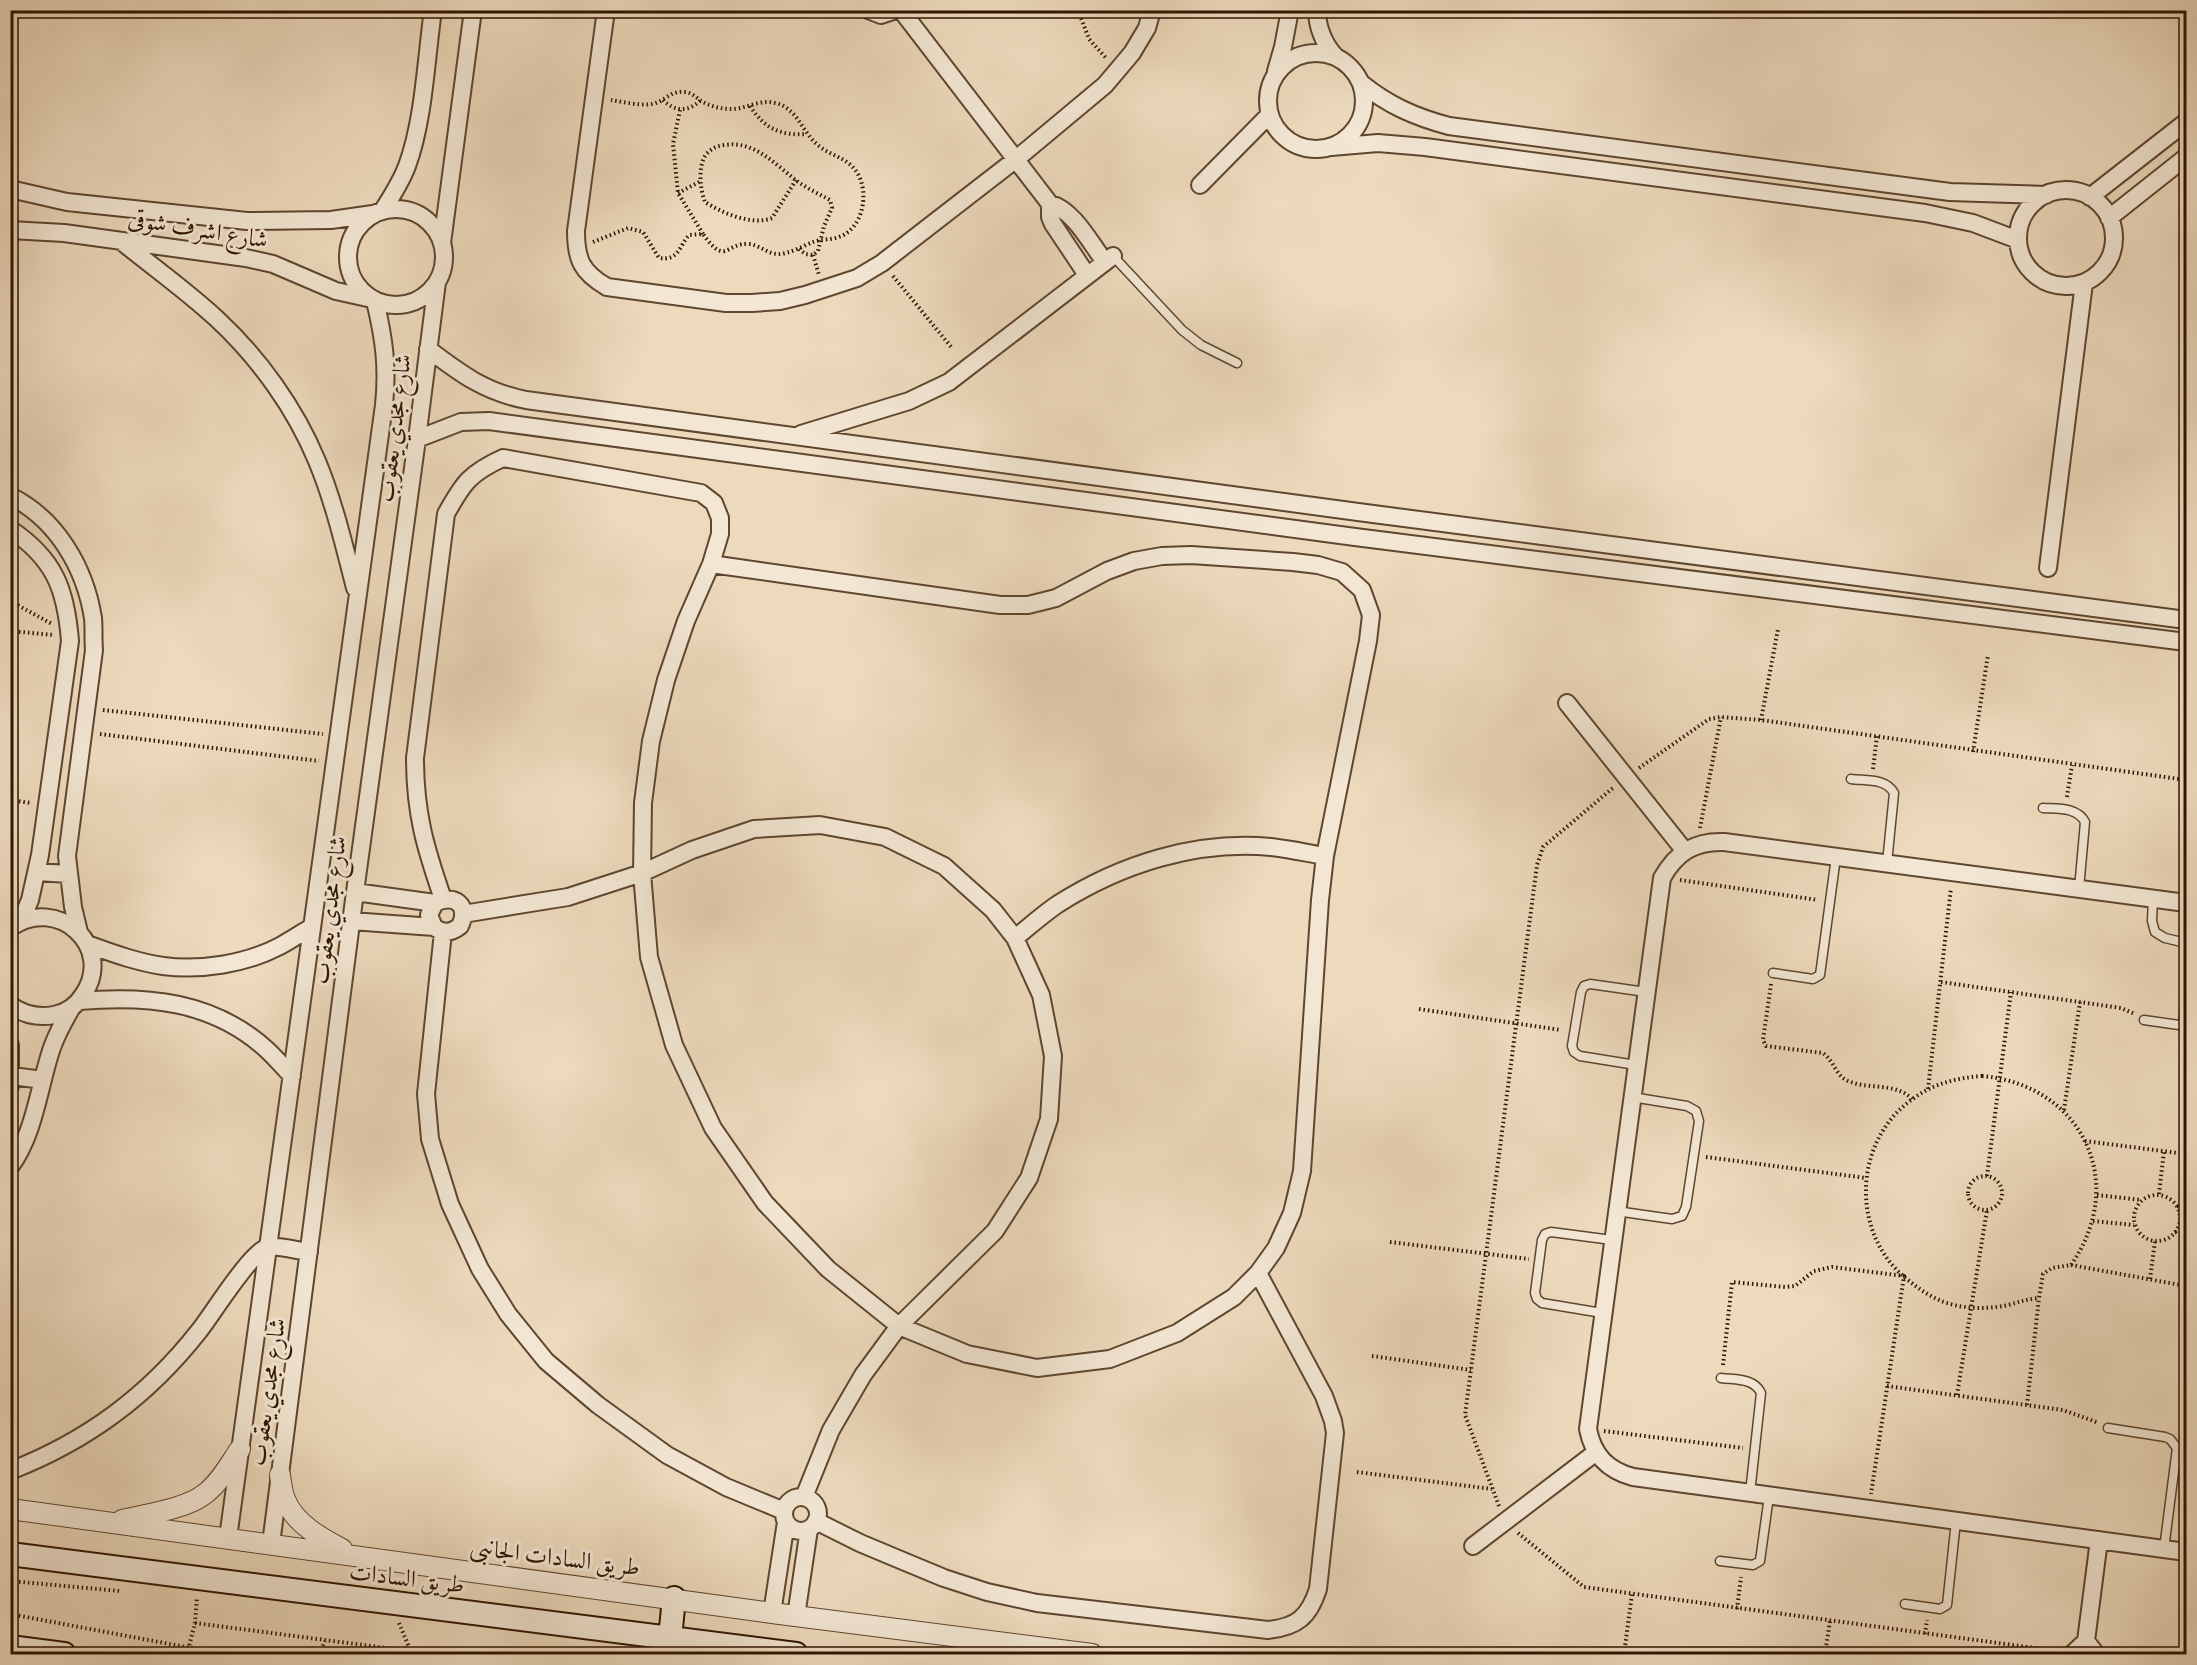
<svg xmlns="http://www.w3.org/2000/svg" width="2197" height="1665" font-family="'Sorts Mill Goudy',Amiri,serif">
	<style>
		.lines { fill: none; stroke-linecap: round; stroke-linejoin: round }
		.service-casing { stroke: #5e462f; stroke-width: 11 }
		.minor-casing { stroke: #5e462f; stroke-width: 20 }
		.tertiary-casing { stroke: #5e462f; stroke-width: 22 }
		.secondary-casing { stroke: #2f1400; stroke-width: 26 }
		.path { stroke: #2f1400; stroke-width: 4; stroke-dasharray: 1.5 3; stroke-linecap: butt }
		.service { stroke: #f3e7d4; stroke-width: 8 }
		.minor { stroke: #f3e7d4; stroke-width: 16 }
		.tertiary { stroke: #f3e7d4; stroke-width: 20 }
		.secondary { stroke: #f3e7d4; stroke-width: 22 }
		.labels { text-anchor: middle; stroke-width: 6; stroke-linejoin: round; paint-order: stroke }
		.street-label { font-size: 24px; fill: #2f1400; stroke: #f3e7d4 }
	</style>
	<rect width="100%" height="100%" fill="#eddabd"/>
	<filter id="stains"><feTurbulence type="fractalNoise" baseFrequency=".00333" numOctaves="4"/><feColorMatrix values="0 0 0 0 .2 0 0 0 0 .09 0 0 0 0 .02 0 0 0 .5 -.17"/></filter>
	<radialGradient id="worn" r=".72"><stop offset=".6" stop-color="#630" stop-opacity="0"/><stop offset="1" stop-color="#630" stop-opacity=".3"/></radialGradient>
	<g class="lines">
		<g class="service-casing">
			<path id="service" d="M1113 256 1182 330 1201 345 1237 363
				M1851 779C1866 781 1886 778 1894 793L1887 863
				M2043 808C2058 809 2077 807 2085 822L2079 889
				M2153 898 2152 921 2155 932 2165 938 2186 943
				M1773 973 1813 979 1820 975 1836 857
				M2144 1020 2186 1026
				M2183 1026 2186 996
				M1636 1065 1580 1056 1574 1052 1572 1046 1581 992 1584 986 1590 984 1646 992
				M1616 1211 1672 1219 1682 1216 1686 1207 1699 1121 1696 1111 1687 1106 1632 1097
				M1602 1313 1542 1303 1537 1299 1535 1293 1542 1240 1545 1234 1551 1232 1612 1240
				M1721 1378C1736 1380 1754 1378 1761 1393L1750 1493
				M2108 1428 2165 1437 2170 1439 2177 1448 2164 1549
				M1720 1561 1753 1565 1760 1561 1769 1496
				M1905 1604 1940 1609 1947 1605 1956 1521"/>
		</g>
		<g class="minor-casing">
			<path id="minor" d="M606 10 576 231C576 259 581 272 607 287L726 303H752L780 301 805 295 857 278 882 263 1015 160 1105 85 1132 53 1147 28 1152 10
				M868 10 881 15 896 10
				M901 10 1050 204C1073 209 1091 244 1105 262
				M1317 10C1317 27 1324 44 1335 56
				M1268 101a48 48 0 1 1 96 0a48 48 0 1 1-96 0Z
				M1276 71 1283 47 1290 10
				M1361 83C1388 105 1415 117 1449 126L1950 192 2046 195
				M1331 147 1378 143 1425 147 1925 213 1973 223 2018 240
				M1200 185 1269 115
				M10 189 67 202 247 221 331 220 373 214
				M2018 238a48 48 0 1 1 96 0a48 48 0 1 1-96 0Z
				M2090 197 2186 122
				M1050 204V217L1053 224 1087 275
				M348 257a48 48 0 1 1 96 0a48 48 0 1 1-96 0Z
				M383 210C392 196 401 182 407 166 424 120 426 59 433 10
				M2109 218 2186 157
				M10 230 64 233 246 258 273 264 336 291 372 299
				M121 241C153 267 187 291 217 319 259 358 295 408 317 461 334 502 344 545 355 588
				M442 243 473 10
				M428 349C461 374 485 392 526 400L1358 512 2186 620
				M801 434 909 401 949 382 1113 256
				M417 439 461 422 489 421 1355 537 2186 642
				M10 496C57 519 85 568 93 618 94 628 93 640 94 650L67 856 73 907 79 932
				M10 529C55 559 66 590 70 641L40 855 30 900 21 921
				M2048 568 2084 283
				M1567 703 1684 850
				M37 872 68 874
				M355 892 435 903C454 893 470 905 460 926 451 933 443 934 434 927L429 915 435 903
				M443 899C425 847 415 813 415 758L446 514C463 483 470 473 503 458L701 493 714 503 720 518V534L711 564 686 621 666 680 651 741 643 803 642 873 649 957 674 1045 713 1128 765 1203 828 1269 899 1326 967 1354 1037 1368 1110 1359 1177 1333 1234 1297 1258 1273 1276 1248 1292 1213 1302 1171 1320 900 1325 856 1368 641 1371 615 1362 590 1342 572 1318 565 1293 562 1191 555 1162 556 1134 561 1107 571 1056 598 1028 605H1000L711 564
				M2186 903 1724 842C1694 841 1676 853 1662 878L1588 1429C1593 1455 1607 1470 1633 1477L2186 1552
				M463 914 568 897 642 873 692 850 754 829 820 825 885 837 944 866 993 910 1015 938 1041 995 1053 1056 1049 1119 1029 1178 995 1231 899 1326 863 1375 831 1430 804 1497
				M351 921 434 927
				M10 928C57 894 116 947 83 995 77 1005 66 1013 54 1015 38 1018 24 1015 10 1005
				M443 932 426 1094 430 1139 450 1204 480 1269 508 1314 546 1361 598 1405 667 1455 726 1487 784 1511
				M1015 938C1029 927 1043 914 1058 904 1121 864 1196 840 1271 847 1289 849 1307 853 1325 856
				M87 944C112 953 136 962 163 966 200 971 246 964 280 946 291 940 301 933 312 927
				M79 1001C147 995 213 1001 266 1049 275 1057 283 1067 292 1076
				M10 1045V1086
				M12 1076 43 1080
				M10 1167C33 1136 38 1094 49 1057 54 1039 63 1023 72 1007
				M10 1471C87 1441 148 1396 199 1331 212 1315 251 1251 268 1247 277 1245 299 1251 309 1252
				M784 1514a17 17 0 1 1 34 0a17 17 0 1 1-34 0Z
				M816 1521 860 1543 903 1561 944 1578 987 1592 1037 1603 1268 1630C1297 1627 1309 1617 1318 1589L1335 1433 1333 1421 1324 1396 1258 1273
				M228 1538 384 405C388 367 384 338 375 301
				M271 1544 355 892 417 439 437 282
				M1473 1546 1595 1453
				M772 1613 786 1522
				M796 1616 809 1529
				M2086 1641 2096 1654
				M2072 1654 2086 1641 2099 1540"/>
		</g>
		<g class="tertiary-casing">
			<path id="tertiary" d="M280 1475C281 1483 282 1492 285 1499 294 1523 321 1538 342 1549
				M10 1509 772 1613 1092 1654
				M122 1520C147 1514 187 1509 206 1493 220 1482 230 1464 240 1449"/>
		</g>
		<g class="secondary-casing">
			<path id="secondary" d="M10 1554 796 1654
				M670 1638 674 1598
				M10 1647 64 1654"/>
		</g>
		<path class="path" d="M1078 10 1089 39 1106 58
			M663 100C675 112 688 112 701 100
			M750 106C764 128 780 136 806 134
			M680 110 673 144 678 193 703 234
			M796 180 772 218C752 226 722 213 705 202 700 189 698 168 705 156 710 149 716 146 725 145 754 140 776 165 797 181 808 189 819 194 830 200L832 208 824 226 818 251 813 255 805 254 798 248
			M678 193 701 181
			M593 242 628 228 643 232 659 258C679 261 679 246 689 235L703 234C726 267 726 242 749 244 759 245 768 254 778 254 789 254 803 246 813 242 821 239 831 240 839 237 864 228 870 191 856 171 846 157 831 156 819 146 802 133 798 108 775 103 760 99 746 109 731 109 720 109 710 106 701 101 696 97 692 93 685 92 671 90 664 102 652 104 639 106 624 102 611 100
			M813 255 819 275
			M893 276 952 348
			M10 601 52 624
			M10 631 54 635
			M103 710 323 734
			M1761 720 1778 629
			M100 734 319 761
			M1973 752 1988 655
			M1639 768 1709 719 1721 717 1761 720 2186 780
			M1873 769 1877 736
			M2182 780 2186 750
			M2067 797 2072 765
			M10 800 31 803
			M1700 828 1721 717
			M1680 880 1818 900
			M1941 982 2121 1008 2135 1014
			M1771 984 1763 1040 1766 1046 1823 1053C1834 1061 1836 1076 1848 1081 1868 1090 1896 1082 1912 1099
			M1419 1009 1561 1030
			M1982 1076C2082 1085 2129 1182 2071 1265L2052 1268 2043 1274 2039 1298C2028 1299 2019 1302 2008 1305 1990 1309 1971 1309 1954 1305 1933 1300 1919 1289 1903 1276 1850 1229 1854 1139 1914 1098 1935 1083 1957 1078 1982 1076Z
			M1928 1089 1951 888
			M2064 1110 2080 1002
			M2085 1141 2186 1154
			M1706 1157 1866 1178
			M1987 1176 2011 992
			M1968 1193a17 17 0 1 1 34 0a17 17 0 1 1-34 0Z
			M2159 1194 2164 1151
			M2134 1218a23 23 0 1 1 46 0a23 23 0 1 1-46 0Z
			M2097 1195 2141 1200
			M2177 1206 2186 1207
			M2093 1221 2134 1225
			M2175 1232 2186 1234
			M1390 1242 1529 1259
			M2071 1265 2186 1286
			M2150 1279 2155 1241
			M1372 1356 1471 1370
			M1723 1365 1732 1282 1785 1287 1795 1286 1814 1271 1832 1267 1904 1276 1871 1494
			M1887 1386 2063 1410 2099 1423
			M1957 1395 1987 1210
			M2027 1405 2039 1298
			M1604 1431 1743 1448
			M1357 1472 1492 1489
			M1499 1506 1465 1415 1537 865 1543 847 1614 787
			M1518 1533 1584 1587 2057 1651
			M10 1581 120 1591
			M1737 1609 1741 1577
			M10 1614 223 1654
			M195 1623 432 1654
			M399 1623 411 1652
			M1925 1634 1927 1620
			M187 1654 195 1623 197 1597
			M319 1654 325 1641
			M1624 1654 1632 1594
			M1825 1654 1830 1621"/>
		<use href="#service" class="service"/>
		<use href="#minor" class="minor"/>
		<use href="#tertiary" class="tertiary"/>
		<use href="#secondary" class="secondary"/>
	</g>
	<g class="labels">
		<g class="street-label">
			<text transform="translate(198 229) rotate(9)" y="8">شارع اشرف شوقى</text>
			<text transform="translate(394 428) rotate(-83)" y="8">شارع مجدي يعقوب</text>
			<text transform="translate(329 910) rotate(-83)" y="8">شارع مجدي يعقوب</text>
			<text transform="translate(267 1392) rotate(-82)" y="8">شارع مجدي يعقوب</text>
			<text transform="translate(555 1557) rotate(7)" y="8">طريق السادات الجانبى</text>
			<text transform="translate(407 1578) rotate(7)" y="8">طريق السادات</text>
		</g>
	</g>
	<rect width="2197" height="1665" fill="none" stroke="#eddabd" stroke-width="36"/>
	<rect x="12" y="12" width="2173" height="1641" fill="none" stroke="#2f1400" stroke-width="3"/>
	<rect x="18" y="18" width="2161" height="1629" fill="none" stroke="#2f1400" stroke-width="1.5"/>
	<rect width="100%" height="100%" filter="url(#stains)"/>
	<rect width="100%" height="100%" fill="url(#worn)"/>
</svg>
